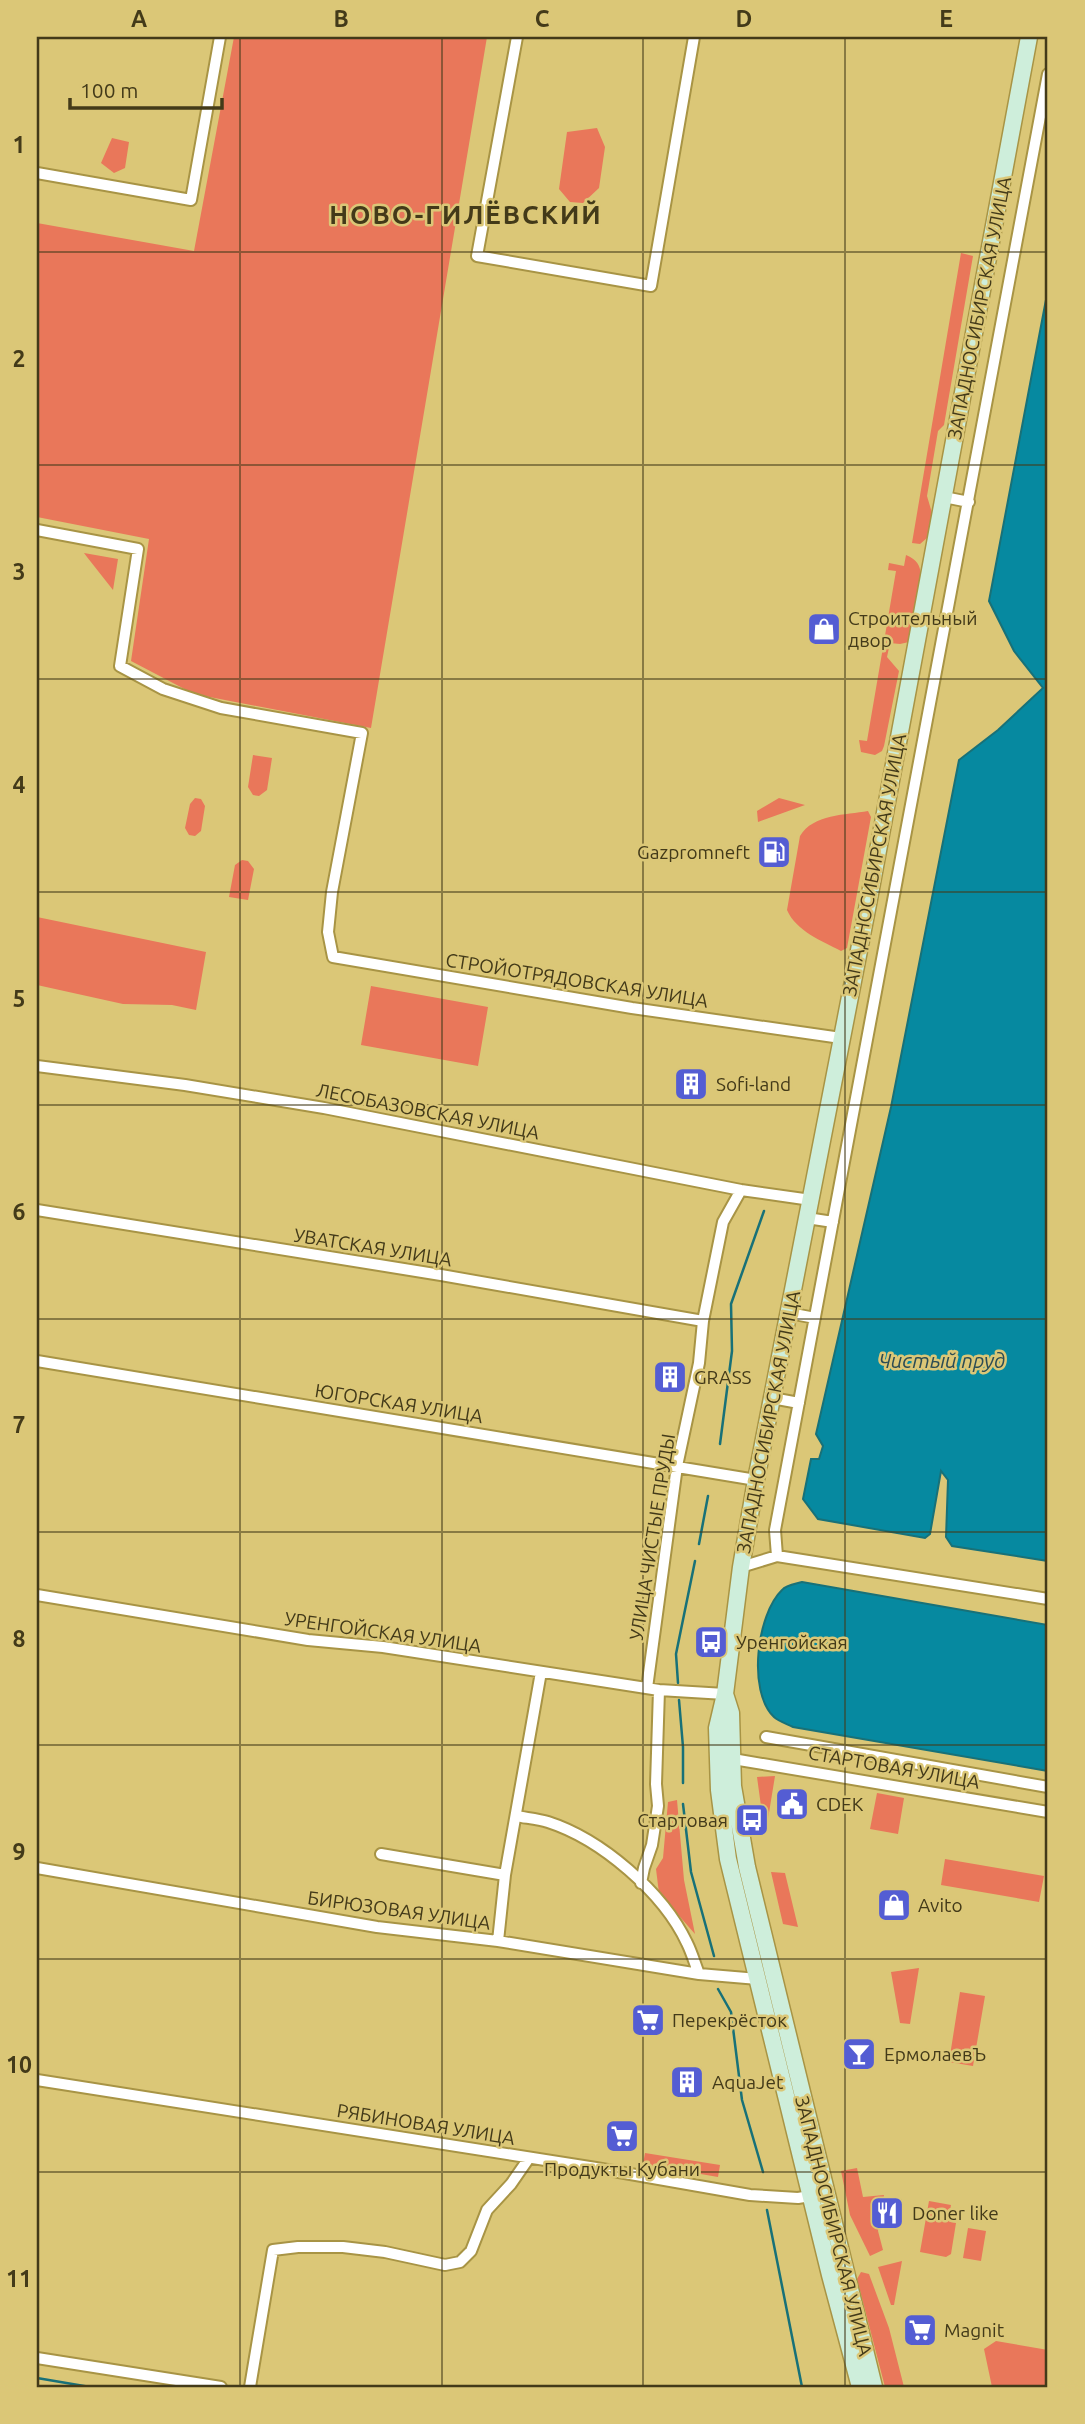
<svg xmlns="http://www.w3.org/2000/svg" width="1085" height="2424" font-family="Ubuntu,sans-serif">
	<style>
		.green { fill: #e9775a }
		.water { fill: #0689a0; stroke: #187178; stroke-width: 2 }
		.lines { fill: none; stroke-linecap: round; stroke-linejoin: round }
		.stream { stroke: #187178; stroke-width: 2.5 }
		.minor-casing { stroke: #a89445; stroke-width: 14 }
		.secondary-casing { stroke: #a89445; stroke-width: 19 }
		.minor { stroke: #fff; stroke-width: 10 }
		.secondary { stroke: #ceeedb; stroke-width: 16 }
		.grid { fill: none; stroke: #433a19; stroke-width: 2; stroke-opacity: 0.55 }
		.labels { text-anchor: middle; stroke-width: 5; stroke-linejoin: round; paint-order: stroke }
		.street-label { font-size: 19px; fill: #433a19; stroke: #dbc777 }
		.poi-label { font-size: 19px; fill: #433a19; stroke: #dbc777; text-anchor: start }
		.water-label { font-size: 21px; font-style: italic; fill: #2c4c54; stroke: #dbc777 }
		.district-label { font-size: 26px; font-weight: bold; letter-spacing: 2px; fill: #433a19; stroke: #dbc777 }
		.neatline { fill: none; stroke: #433a19; stroke-width: 2.5 }
		.grid-label { font-size: 23px; text-anchor: middle; font-weight: bold; fill: #433a19 }
	</style>
	<rect width="100%" height="100%" fill="#dbc777"/>
	<path class="green" d="M234 37H487L371 728 194 694 131 661 149 539 37 517V223L194 251Z
		M597 128 605 147 599 188 583 203 570 202 559 189 567 132Z
		M112 138 129 142 125 168 114 173 101 163Z
		M961 253 973 256 944 425 938 431 927 496 932 513 927 538 920 544 912 543Z
		M84 553 118 559 113 590 87 557Z
		M906 555C917 560 920 564 921 576L909 642 900 644 890 643 887 657 899 671 884 746 882 751 875 755 861 752 859 740 867 741 896 571 888 570 889 563 904 566Z
		M253 755 272 758 267 790 259 796 253 795 248 787Z
		M195 798 201 799 205 806 201 831 195 836 189 835 185 828 190 804Z
		M779 798 805 805 758 822 757 811Z
		M868 811 871 817 847 948 841 951C822 941 796 931 787 910L800 836C813 814 846 815 868 811Z
		M242 860 248 861 254 869 248 900 229 897 235 865Z
		M37 917 206 952 196 1010 172 1005 123 1004 37 985Z
		M371 986 488 1007 478 1066 361 1045Z
		M775 1776 767 1825 764 1828 757 1777Z
		M877 1793 904 1798 898 1834 870 1829Z
		M677 1800 684 1880 695 1934 659 1893 656 1869 663 1858 668 1802Z
		M945 1859 1044 1876 1039 1902 941 1885Z
		M771 1872 785 1873 798 1927 783 1924Z
		M919 1968 910 2024 900 2023 891 1972Z
		M960 1992 985 1996 973 2066 949 2062Z
		M645 2153 720 2165 718 2177 643 2164Z
		M857 2168 863 2197 884 2195 878 2231 883 2250 870 2256 850 2215 841 2171Z
		M929 2201 951 2205 948 2221 956 2223 951 2254 946 2257 920 2252Z
		M968 2228 986 2231 981 2261 963 2258Z
		M902 2261 894 2305H891L878 2267Z
		M861 2272 869 2274 889 2328 904 2387H885L857 2279Z
		M996 2341 1048 2350V2387H992L984 2349Z"/>
	<path class="water" d="M1048 289V1561L952 1546 946 1537 948 1480 941 1471 930 1534 925 1538 818 1519 803 1499 811 1459H819L823 1446 816 1434 891 1107 959 760 998 730 1043 688 1014 651 989 601Z
		M802 1582 1048 1625V1771L793 1727C787 1724 778 1721 774 1717 747 1691 757 1614 782 1590 786 1585 795 1584 802 1582Z"/>
	<g class="lines">
		<path class="stream" d="M720 1444 732 1351 731 1304 764 1211
			M699 1544 708 1496
			M678 1683 676 1654 695 1561
			M679 1700 683 1747V1783
			M683 1804 691 1872 714 1956
			M718 1989 731 2012 742 2100 763 2172
			M767 2210 802 2387
			M37 2378 90 2387"/>
		<g class="minor-casing">
			<path id="minor" d="M517 37 477 256 651 286 694 37
				M37 173 191 200 220 37
				M944 497 969 502
				M37 530 138 549 120 666 163 689 221 708 362 733 332 892 328 932 333 957 632 1008 841 1038
				M37 1066 185 1085 324 1108 741 1190 811 1200
				M37 1210 441 1275 703 1321
				M807 1218 833 1222
				M789 1313 815 1318
				M37 1361 756 1480
				M772 1398 799 1403
				M777 1556 775 1530 1048 74
				M741 1567 777 1556 1048 1599
				M37 1595 308 1640 383 1647 659 1690 725 1694
				M647 1688 677 1466 699 1363 703 1321 723 1222 741 1190
				M766 1737 1048 1787
				M727 1758 1048 1812
				M516 1816C526 1818 538 1819 548 1822 601 1839 663 1892 687 1943 692 1953 695 1964 699 1974
				M381 1854 505 1875
				M37 1868 377 1927 498 1941 699 1974 758 1979
				M641 1883 644 1868 652 1845 658 1806 656 1784 659 1690
				M498 1941 505 1875 541 1672
				M37 2080 596 2168 750 2195 798 2198 810 2196
				M37 2358 221 2387
				M250 2387 273 2250 298 2247H343L385 2252 445 2265 460 2262 471 2251 487 2210 511 2184 529 2158"/>
		</g>
		<g class="secondary-casing">
			<path id="secondary" d="M725 1694 731 1713 733 1786 747 1867 874 2387
				M860 2387 830 2275 728 1859 719 1790 717 1728 725 1694 741 1567 756 1480 869 899 1029 37"/>
		</g>
		<use href="#minor" class="minor"/>
		<use href="#secondary" class="secondary"/>
	</g>
	<path class="grid" d="M240 37V2387M442 37V2387M643 37V2387M845 37V2387M37 252H1048M37 465H1048M37 679H1048M37 892H1048M37 1105H1048M37 1319H1048M37 1532H1048M37 1745H1048M37 1959H1048M37 2172H1048"/>
	<defs>
		<g id="shop-square" transform="scale(1.75)"><rect x="-9" y="-9" width="18" height="18" rx="4" fill="#545dd3" stroke="#dbc777"/><path d="M-5-2.5h2.3a2.7 3.5 0 0 1 5.4 0H5L5.5 6h-11ZM-1.5-2.5h3a1.5 2.3 0 0 0-3 0Z" fill="#fff"/></g>
		<g id="fuel-square" transform="scale(1.75)"><rect x="-9" y="-9" width="18" height="18" rx="4" fill="#545dd3" stroke="#dbc777"/><path d="M-5.5-6h7V0h2V4h1.3V-2.5L3-4.5l.8-.8L6-3V5H2.5V1h-1V6h-7ZM-4.2-4.7v3.2H.2V-4.7Z" fill="#fff"/></g>
		<g id="building-square" transform="scale(1.75)"><rect x="-9" y="-9" width="18" height="18" rx="4" fill="#545dd3" stroke="#dbc777"/><path d="M-4-6H4V6H1V3H-1V6H-4ZM-2.5-4.3h1.7v1.8h-1.7ZM.8-4.3h1.7v1.8H.8ZM-2.5-1h1.7V.8h-1.7ZM.8-1h1.7V.8H.8Z" fill="#fff"/></g>
		<g id="bus-square" transform="scale(1.75)"><rect x="-9" y="-9" width="18" height="18" rx="4" fill="#545dd3" stroke="#dbc777"/><path d="M-5-6H5V4H4V6H2V4H-2V6H-4V4H-5ZM-3.5-4V0h7V-4ZM-3.5 1.2v1.5H-2V1.2ZM2 1.2v1.5H3.5V1.2Z" fill="#fff"/></g>
		<g id="civic-square" transform="scale(1.75)"><rect x="-9" y="-9" width="18" height="18" rx="4" fill="#545dd3" stroke="#dbc777"/><path d="M-.6-6.5H3V-4.5H.6V-3L4-1V1h2V6H-6V1h2V-1L-.6-3ZM-1.2 2.5V6h2.4V2.5Z" fill="#fff"/></g>
		<g id="supermarket-square" transform="scale(1.75)"><rect x="-9" y="-9" width="18" height="18" rx="4" fill="#545dd3" stroke="#dbc777"/><path d="M-6-5.5h2.5l.6 2H6L4.5 2H-2.5L-4.4-4H-6ZM-1.5 3.2a1.3 1.3 0 1 0 .1 0ZM3 3.2a1.3 1.3 0 1 0 .1 0Z" fill="#fff"/></g>
		<g id="bar-square" transform="scale(1.75)"><rect x="-9" y="-9" width="18" height="18" rx="4" fill="#545dd3" stroke="#dbc777"/><path d="M-6-5H6L.8 .8V4.5H3.5V6h-7V4.5H-.8V.8Z" fill="#fff"/></g>
		<g id="restaurant-square" transform="scale(1.75)"><rect x="-9" y="-9" width="18" height="18" rx="4" fill="#545dd3" stroke="#dbc777"/><path d="M-5-6h1v4h1v-4h1v4h1v-4h1v5L-1.5 .5V6h-2V.5L-5-1ZM5-6V6H3V1.5H1.5Q1.5-4 5-6Z" fill="#fff"/></g>
	</defs>
	<g fill-rule="evenodd">
		<use href="#shop-square" x="824" y="629"/>
		<use href="#fuel-square" x="774" y="852"/>
		<use href="#building-square" x="691" y="1084"/>
		<use href="#building-square" x="670" y="1377"/>
		<use href="#bus-square" x="711" y="1642"/>
		<use href="#civic-square" x="792" y="1804"/>
		<use href="#bus-square" x="752" y="1820"/>
		<use href="#shop-square" x="894" y="1905"/>
		<use href="#supermarket-square" x="648" y="2020"/>
		<use href="#bar-square" x="859" y="2054"/>
		<use href="#building-square" x="687" y="2082"/>
		<use href="#supermarket-square" x="622" y="2136"/>
		<use href="#restaurant-square" x="887" y="2213"/>
		<use href="#supermarket-square" x="920" y="2330"/>
	</g>
	<g class="labels">
		<g class="street-label">
			<text transform="translate(979 308) rotate(-79)" y="7">ЗАПАДНОСИБИРСКАЯ УЛИЦА</text>
			<text transform="translate(874 865) rotate(-79)" y="7">ЗАПАДНОСИБИРСКАЯ УЛИЦА</text>
			<text transform="translate(577 980) rotate(9)" y="7">СТРОЙОТРЯДОВСКАЯ УЛИЦА</text>
			<text transform="translate(428 1111) rotate(11)" y="7">ЛЕСОБАЗОВСКАЯ УЛИЦА</text>
			<text transform="translate(373 1247) rotate(9)" y="7">УВАТСКАЯ УЛИЦА</text>
			<text transform="translate(399 1403) rotate(9)" y="7">ЮГОРСКАЯ УЛИЦА</text>
			<text transform="translate(768 1422) rotate(-79)" y="7">ЗАПАДНОСИБИРСКАЯ УЛИЦА</text>
			<text transform="translate(652 1537) rotate(-81)" y="7">УЛИЦА ЧИСТЫЕ ПРУДЫ</text>
			<text transform="translate(383 1632) rotate(8)" y="7">УРЕНГОЙСКАЯ УЛИЦА</text>
			<text transform="translate(894 1767) rotate(10)" y="7">СТАРТОВАЯ УЛИЦА</text>
			<text transform="translate(399 1910) rotate(8)" y="7">БИРЮЗОВАЯ УЛИЦА</text>
			<text transform="translate(426 2124) rotate(9)" y="7">РЯБИНОВАЯ УЛИЦА</text>
			<text transform="translate(834 2226) rotate(76)" y="7">ЗАПАДНОСИБИРСКАЯ УЛИЦА</text>
		</g>
		<g class="poi-label">
			<text x="848" y="625">Строительный<tspan x="848" dy="22">двор</tspan></text>
			<text x="750" y="859" text-anchor="end">Gazpromneft</text>
			<text x="716" y="1091">Sofi-land</text>
			<text x="694" y="1384">GRASS</text>
			<text x="736" y="1649">Уренгойская</text>
			<text x="816" y="1811">CDEK</text>
			<text x="728" y="1827" text-anchor="end">Стартовая</text>
			<text x="918" y="1912">Avito</text>
			<text x="672" y="2027">Перекрёсток</text>
			<text x="884" y="2061">ЕрмолаевЪ</text>
			<text x="712" y="2089">AquaJet</text>
			<text x="622" y="2176" text-anchor="middle">Продукты Кубани</text>
			<text x="912" y="2220">Doner like</text>
			<text x="944" y="2337">Magnit</text>
		</g>
		<g class="water-label">
			<text x="942" y="1368">Чистый пруд</text>
		</g>
		<g class="district-label">
			<text x="466" y="224">НОВО-ГИЛЁВСКИЙ</text>
		</g>
	</g>
	<rect width="1085" height="2424" fill="none" stroke="#dbc777" stroke-width="77"/>
	<path d="M70 98v10h152v-10" fill="none" stroke="#433a19" stroke-width="3.5"/>
	<text x="80" y="98" font-size="21" fill="#433a19" stroke="#dbc777" stroke-width="5" paint-order="stroke">100 m</text>
	<rect x="38" y="38" width="1008" height="2348" class="neatline"/>
	<g class="grid-label">
		<text x="139" y="27">A</text>
		<text x="341" y="27">B</text>
		<text x="542" y="27">C</text>
		<text x="744" y="27">D</text>
		<text x="946" y="27">E</text>
		<text x="19" y="153">1</text>
		<text x="19" y="367">2</text>
		<text x="19" y="580">3</text>
		<text x="19" y="793">4</text>
		<text x="19" y="1007">5</text>
		<text x="19" y="1220">6</text>
		<text x="19" y="1433">7</text>
		<text x="19" y="1647">8</text>
		<text x="19" y="1860">9</text>
		<text x="19" y="2073">10</text>
		<text x="19" y="2287">11</text>
	</g>
</svg>
